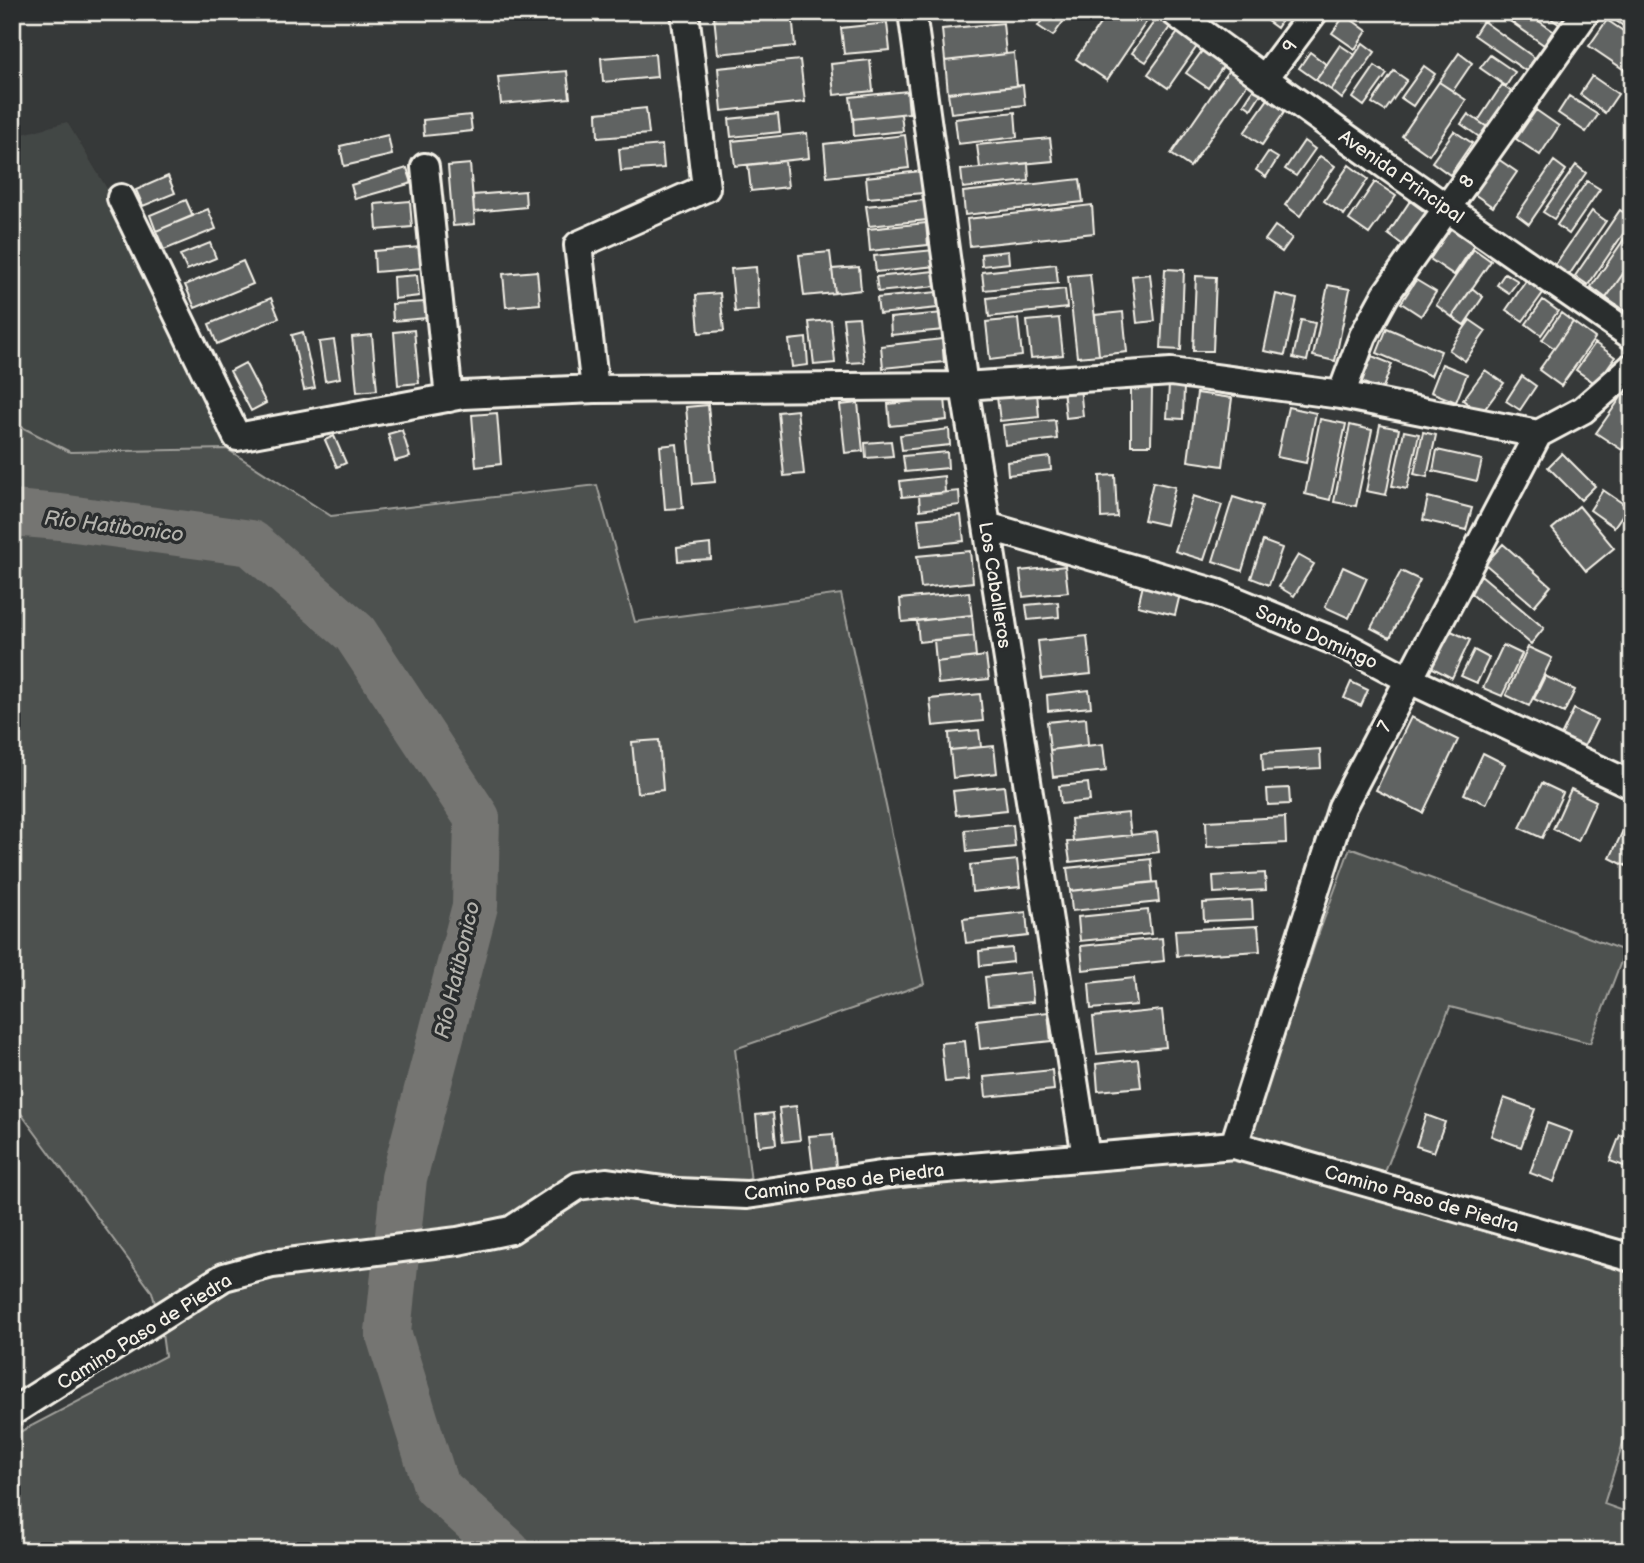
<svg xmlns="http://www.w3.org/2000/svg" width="1644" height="1563" font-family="'Balsamiq Sans',sans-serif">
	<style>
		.built { fill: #434645 }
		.green { fill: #4e514f; stroke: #a1a19c; stroke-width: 2 }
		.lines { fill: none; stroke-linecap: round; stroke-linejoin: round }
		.river { stroke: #757572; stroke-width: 46 }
		.building { fill: #616362; stroke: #f4f1e8; stroke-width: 2 }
		.minor-casing { stroke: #f4f1e8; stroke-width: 32 }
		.minor { stroke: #2a2d2e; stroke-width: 26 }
		.labels { text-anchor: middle; stroke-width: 7; stroke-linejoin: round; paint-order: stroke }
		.street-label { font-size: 19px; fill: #f4f1e8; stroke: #2a2d2e }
		.water-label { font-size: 21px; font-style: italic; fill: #b4b3ad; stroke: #2a2d2e }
	</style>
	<rect width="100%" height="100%" fill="#363939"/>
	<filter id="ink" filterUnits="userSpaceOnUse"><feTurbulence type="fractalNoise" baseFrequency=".0143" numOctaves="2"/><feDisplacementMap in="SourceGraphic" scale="14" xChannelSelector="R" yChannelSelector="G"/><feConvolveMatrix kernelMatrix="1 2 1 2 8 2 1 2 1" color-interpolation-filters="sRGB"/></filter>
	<g filter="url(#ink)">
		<path class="built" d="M67 122 115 202 227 449 70 452 12 422V137Z"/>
		<path class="green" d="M12 422 70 452 227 449 331 516 597 485 635 622 841 594 924 984 735 1049 754 1207 1248 1143 1315 944 1350 848 1625 951 1590 1043 1450 1007 1378 1190 1632 1274V1414L1604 1504 1632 1514V1551H12V1436L165 1356 161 1326 152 1292 14 1104H12Z"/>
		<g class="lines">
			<path class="river" d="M12 513 60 517 251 543 355 633 477 818 475 906 404 1178 388 1332 436 1486 508 1551"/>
		</g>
		<path class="building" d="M749 12H792L795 46 718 54 714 16Z
			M827 12H892V13L827 20Z
			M1048 12H1070L1053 36 1038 26Z
			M1108 12H1153L1107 80 1076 59Z
			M1266 12H1287L1277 28 1263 18Z
			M1497 12H1526L1553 31 1544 45Z
			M1542 12H1572L1563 27Z
			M1612 12H1632V32L1609 16Z
			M1159 15 1172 24 1146 62 1132 53Z
			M1345 15 1367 31 1355 49 1332 33Z
			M1607 20 1632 37V75L1589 46Z
			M1483 21 1535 58 1526 71 1474 35Z
			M887 23 890 50 844 54 841 28Z
			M1003 23 1006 54 945 61 942 29Z
			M1179 31 1198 45 1168 88 1148 74Z
			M1363 43 1375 52 1342 99 1331 90Z
			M1340 45 1355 55 1331 90 1316 80Z
			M1205 47 1226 62 1208 88 1186 73Z
			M1310 52 1327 65 1316 80 1299 68Z
			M1014 53 1017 86 948 93 945 61Z
			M1459 53 1472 63 1453 91 1439 82Z
			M655 54 657 77 603 82 601 58Z
			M1490 55 1515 72 1506 86 1480 68Z
			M800 60 805 102 722 111 718 68Z
			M870 60 873 91 834 95 831 64Z
			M1375 66 1387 74 1364 106 1353 98Z
			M1424 66 1435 74 1413 106 1401 98Z
			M1231 67 1250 80 1190 167 1171 154Z
			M567 71 570 98 501 104 498 77Z
			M1394 71 1407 80 1385 111 1372 103Z
			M1592 76 1618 94 1605 113 1580 94Z
			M1439 82 1466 100 1429 155 1402 136Z
			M1023 85 1025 105 951 113 948 93Z
			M1502 85 1513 93 1489 128 1478 121Z
			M1255 87 1262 92 1251 109 1244 104Z
			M907 91 909 113 853 119 850 97Z
			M1569 96 1598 115 1586 132 1558 113Z
			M1268 99 1285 111 1262 145 1244 133Z
			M646 108 649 134 598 138 597 113Z
			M1536 110 1559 126 1540 155 1516 139Z
			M1015 112 1017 137 958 144 955 119Z
			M778 114 780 132 731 137 729 119Z
			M901 114 903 131 854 136 853 119Z
			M1468 114 1490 129 1482 139 1461 124Z
			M470 115 472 131 424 136 423 120Z
			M1454 131 1472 143 1450 175 1432 162Z
			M807 133 809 158 735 166 732 141Z
			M388 135 392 155 344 166 340 146Z
			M905 135 909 168 827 177 824 144Z
			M1050 138 1053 161 980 168 977 145Z
			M1304 141 1315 149 1296 176 1285 169Z
			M662 145 664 168 621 171 619 149Z
			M1268 152 1278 158 1266 177 1256 170Z
			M1320 156 1335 166 1300 216 1285 205Z
			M1498 159 1517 172 1493 207 1474 194Z
			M785 161 788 187 751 191 748 165Z
			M1554 161 1566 170 1529 224 1517 215Z
			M1028 163 1029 181 963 188 961 170Z
			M470 164 475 224 453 226 448 166Z
			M1349 165 1368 179 1344 215 1324 201Z
			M1576 165 1586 173 1554 219 1543 212Z
			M407 168 412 183 355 199 351 185Z
			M921 171 923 193 868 198 866 177Z
			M168 176 175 193 143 206 136 190Z
			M1080 179 1083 202 965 215 963 192Z
			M1587 181 1600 189 1569 234 1557 225Z
			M1375 182 1396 196 1369 234 1349 220Z
			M525 191 526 207 474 212 473 195Z
			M186 200 193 216 156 231 150 215Z
			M925 200 927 220 869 226 866 206Z
			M410 201 412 227 377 230 375 204Z
			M1410 201 1429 215 1406 247 1388 234Z
			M1092 205 1094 233 970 246 967 219Z
			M208 209 216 229 164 250 156 231Z
			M1620 210 1632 218V221L1588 285 1575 276Z
			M1592 211 1606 221 1569 275 1555 265Z
			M926 223 928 245 870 251 868 229Z
			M1275 226 1292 238 1282 252 1265 240Z
			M1451 228 1475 244 1454 275 1430 259Z
			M1629 232 1632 234V261L1606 298 1591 287Z
			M210 243 216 258 187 270 180 255Z
			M420 247 422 268 375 272 374 251Z
			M1474 249 1491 261 1452 317 1436 305Z
			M934 250 936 266 876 272 874 256Z
			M1008 251 1009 263 982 266 981 254Z
			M830 252 835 293 804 296 799 255Z
			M243 261 253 284 195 308 185 285Z
			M1056 264 1058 283 984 290 982 272Z
			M756 267 759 310 735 312 731 269Z
			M859 267 861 290 835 293 832 269Z
			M1627 268 1632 271V316L1606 298Z
			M1165 269 1184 270 1181 350 1161 349Z
			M537 271 540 304 506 307 503 274Z
			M934 271 936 286 878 292 876 277Z
			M1505 273 1518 281 1509 293 1497 285Z
			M1090 274 1099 355 1077 357 1068 276Z
			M1150 274 1155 321 1137 323 1132 276Z
			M417 275 419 296 394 299 393 277Z
			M1196 276 1216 277 1213 351H1193Z
			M1416 280 1436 292 1421 316 1401 303Z
			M1526 281 1543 293 1523 321 1506 310Z
			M1328 285 1350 289 1335 361 1313 356Z
			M1472 288 1483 297 1464 325 1452 317Z
			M1065 289 1067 308 989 317 987 298Z
			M937 292 938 308 879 314 877 298Z
			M720 293 724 331 699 333 696 295Z
			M1276 294 1297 299 1285 355 1264 351Z
			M271 298 279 318 217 344 209 324Z
			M1543 300 1558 311 1541 335 1526 324Z
			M425 302 427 318 393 321 392 304Z
			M1123 312 1127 352 1099 355 1095 315Z
			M943 313 944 330 891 335 890 318Z
			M1561 313 1573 322 1554 348 1542 340Z
			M859 317 864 362 848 363 843 318Z
			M1059 318 1063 355 1031 358 1027 321Z
			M1018 319 1022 356 990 360 986 322Z
			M831 320 835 363 814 365 809 322Z
			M1301 320 1315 323 1307 361 1293 358Z
			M1470 320 1486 331 1465 361 1449 350Z
			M1573 322 1595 338 1561 386 1539 370Z
			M1387 328 1441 351 1431 376 1377 353Z
			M414 330 419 383 398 385 394 332Z
			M303 332 315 388 304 390 292 335Z
			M372 335 377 390 357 392 352 337Z
			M806 338 808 365 792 367 789 340Z
			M942 339 944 362 883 368 881 346Z
			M334 340 340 378 325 381 319 342Z
			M1595 343 1615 357 1596 384 1576 370Z
			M1372 356 1392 364 1382 390 1361 382Z
			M245 363 266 403 251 411 230 371Z
			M1442 364 1467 374 1456 402 1431 392Z
			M1485 370 1504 383 1481 414 1463 400Z
			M1522 376 1536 386 1520 410 1506 401Z
			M1169 385 1184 386 1183 419 1167 418Z
			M1080 387 1083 416 1066 418 1063 389Z
			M1131 388H1152L1151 445H1131Z
			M1037 392 1039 417 1000 421 997 397Z
			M1197 393 1232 398 1223 466 1188 461Z
			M1624 393 1632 398V436L1622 450 1596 433Z
			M945 398 947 420 890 426 888 404Z
			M858 403 863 451 845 453 840 405Z
			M708 405 715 482 693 484 686 407Z
			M1288 407 1316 413 1306 463 1277 457Z
			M797 410 804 474 784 476 778 412Z
			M497 413 501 464 476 467 472 415Z
			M1320 419 1346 424 1330 500 1305 494Z
			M1055 420 1057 439 1005 445 1003 425Z
			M1350 425 1372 430 1356 506 1334 502Z
			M1380 425 1399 429 1386 495 1366 491Z
			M949 429 950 445 902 450 900 435Z
			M402 430 410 457 395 461 388 434Z
			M1404 431 1419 434 1407 489 1392 486Z
			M1423 432 1436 435 1427 477 1414 474Z
			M334 436 346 463 337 467 325 440Z
			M891 441 893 456 866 458 865 443Z
			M677 444 683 508 665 509 660 446Z
			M1437 450 1482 460 1477 481 1433 471Z
			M947 452 948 468 905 472 903 456Z
			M1562 453 1595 486 1581 500 1548 467Z
			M1050 457 1051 470 1008 475 1007 462Z
			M1115 475 1117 517 1101 518 1100 476Z
			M944 476 945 493 902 497 900 481Z
			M1153 482 1175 487 1166 525 1144 520Z
			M1603 490 1628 507 1614 527 1590 510Z
			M959 491 960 505 920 510 919 495Z
			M1193 496 1222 505 1204 560 1175 551Z
			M1233 497 1262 506 1242 571 1213 561Z
			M1428 497 1472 508 1466 530 1423 520Z
			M1579 506 1614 548 1586 571 1552 529Z
			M961 515 964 541 921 546 918 519Z
			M1263 541 1282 548 1269 585 1251 578Z
			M710 544 711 559 678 561 677 548Z
			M1503 544 1551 586 1534 606 1485 564Z
			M970 551 973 582 921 588 917 556Z
			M1298 555 1314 564 1294 596 1279 587Z
			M1065 566 1068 592 1023 597 1020 571Z
			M1343 567 1367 578 1349 618 1325 607Z
			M1401 571 1420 580 1390 638 1371 628Z
			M1481 575 1544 628 1531 644 1468 591Z
			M1143 585 1180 594 1175 615 1138 606Z
			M969 592 972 615 902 622 900 599Z
			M1058 602 1059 617 1028 620 1026 605Z
			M972 615 974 636 919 642 917 621Z
			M1441 626 1470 640 1452 678 1423 663Z
			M974 636 976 657 936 662 934 640Z
			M1087 636 1091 674 1042 679 1038 641Z
			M1503 645 1522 654 1502 696 1483 688Z
			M1528 647 1552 658 1529 706 1506 695Z
			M1474 650 1489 658 1477 683 1461 676Z
			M986 656 989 679 938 684 936 662Z
			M1545 676 1575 690 1564 713 1534 699Z
			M1351 682 1368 690 1361 706 1344 698Z
			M1089 690 1091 707 1048 711 1047 695Z
			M980 694 983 721 933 726 930 699Z
			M1574 709 1597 720 1583 749 1560 738Z
			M1411 717 1458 740 1423 813 1376 790Z
			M1086 718 1088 745 1050 750 1047 722Z
			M979 730 981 747 950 750 949 733Z
			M659 740 663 790 637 793 632 742Z
			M1103 744 1106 771 1053 777 1050 750Z
			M994 746 997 773 953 778 950 750Z
			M1320 749 1321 768 1263 771 1262 753Z
			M1483 753 1505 764 1486 804 1464 794Z
			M1088 783 1090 801 1061 804 1059 786Z
			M1542 783 1563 793 1542 838 1520 828Z
			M1004 786 1007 810 956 815 953 791Z
			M1289 788 1290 804 1268 805 1267 789Z
			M1571 789 1596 801 1578 841 1553 829Z
			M1128 813 1131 835 1073 841 1071 819Z
			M1285 817 1286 843 1207 847 1206 821Z
			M1629 818 1632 819V854L1626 866 1610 858Z
			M1013 825 1015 847 967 852 965 830Z
			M1157 832 1159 852 1070 862 1067 842Z
			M1151 859 1153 882 1070 891 1067 868Z
			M1017 860 1020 887 972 892 970 865Z
			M1265 873 1266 890 1214 893 1213 876Z
			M1157 882 1159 902 1072 911 1070 891Z
			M1252 900 1253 919 1204 921 1203 903Z
			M1148 910 1151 934 1080 941 1078 917Z
			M1026 912 1028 936 966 943 963 919Z
			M1258 926 1260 951 1177 956 1175 930Z
			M1162 938 1164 961 1083 970 1081 946Z
			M1012 948 1013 962 980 966 979 951Z
			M1030 972 1033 1002 988 1006 985 977Z
			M1134 978 1137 1005 1091 1009 1089 983Z
			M1162 1010 1166 1047 1097 1054 1093 1017Z
			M1048 1012 1051 1041 980 1049 977 1020Z
			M965 1041 969 1080 945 1082 941 1043Z
			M1138 1059 1141 1087 1098 1091 1096 1064Z
			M1052 1070 1054 1090 986 1097 984 1077Z
			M1504 1098 1535 1109 1521 1147 1491 1136Z
			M796 1106 800 1140 783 1142 779 1108Z
			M773 1113 776 1144 759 1146 756 1115Z
			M1426 1115 1445 1122 1434 1152 1416 1146Z
			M1547 1123 1572 1132 1554 1182 1530 1173Z
			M833 1134 836 1167 813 1170 809 1136Z
			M1620 1135 1632 1140V1169L1610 1161Z"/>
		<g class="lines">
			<g class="minor-casing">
				<path id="minor" d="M912 12 964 386 987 526 1086 1157
					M1174 12C1324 124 1478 230 1632 336
					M1264 79 1314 12
					M425 167 449 398
					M121 198 237 437 463 395 595 389 964 386 1171 372 1341 395 1538 434
					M595 389 578 245 706 188 685 12
					M1341 395 1363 336 1386 294 1586 12
					M987 526 1217 593 1346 646 1408 679 1632 785
					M1234 1145 1342 807 1538 434 1583 410 1632 367
					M12 1412 224 1277 272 1264 458 1241 511 1230 578 1186 607 1182 678 1192 747 1195 887 1174 1234 1145 1632 1258"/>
			</g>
			<use href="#minor" class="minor"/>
		</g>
	</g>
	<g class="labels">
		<g class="street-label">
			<text transform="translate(1289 46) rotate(-54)" y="7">9</text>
			<text transform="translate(1402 176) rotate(35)" y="7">Avenida Principal</text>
			<text transform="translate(1466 181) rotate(-55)" y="7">8</text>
			<text transform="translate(996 585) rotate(81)" y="7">Los Caballeros</text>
			<text transform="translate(1317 636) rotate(24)" y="7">Santo Domingo</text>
			<text transform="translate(1384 726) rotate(-63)" y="7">7</text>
			<text transform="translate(844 1181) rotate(-7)" y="7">Camino Paso de Piedra</text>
			<text transform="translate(1422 1198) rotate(16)" y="7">Camino Paso de Piedra</text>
			<text transform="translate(144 1331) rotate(-32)" y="7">Camino Paso de Piedra</text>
		</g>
		<g class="water-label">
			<text transform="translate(114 526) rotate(7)" y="7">Río Hatibonico</text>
			<text transform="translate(457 970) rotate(-77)" y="7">Río Hatibonico</text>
		</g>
	</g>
	<rect width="1644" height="1563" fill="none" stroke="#2a2d2e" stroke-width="42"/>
	<rect x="21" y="21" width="1602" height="1521" fill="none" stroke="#f4f1e8" stroke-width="2.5" filter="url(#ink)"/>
</svg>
